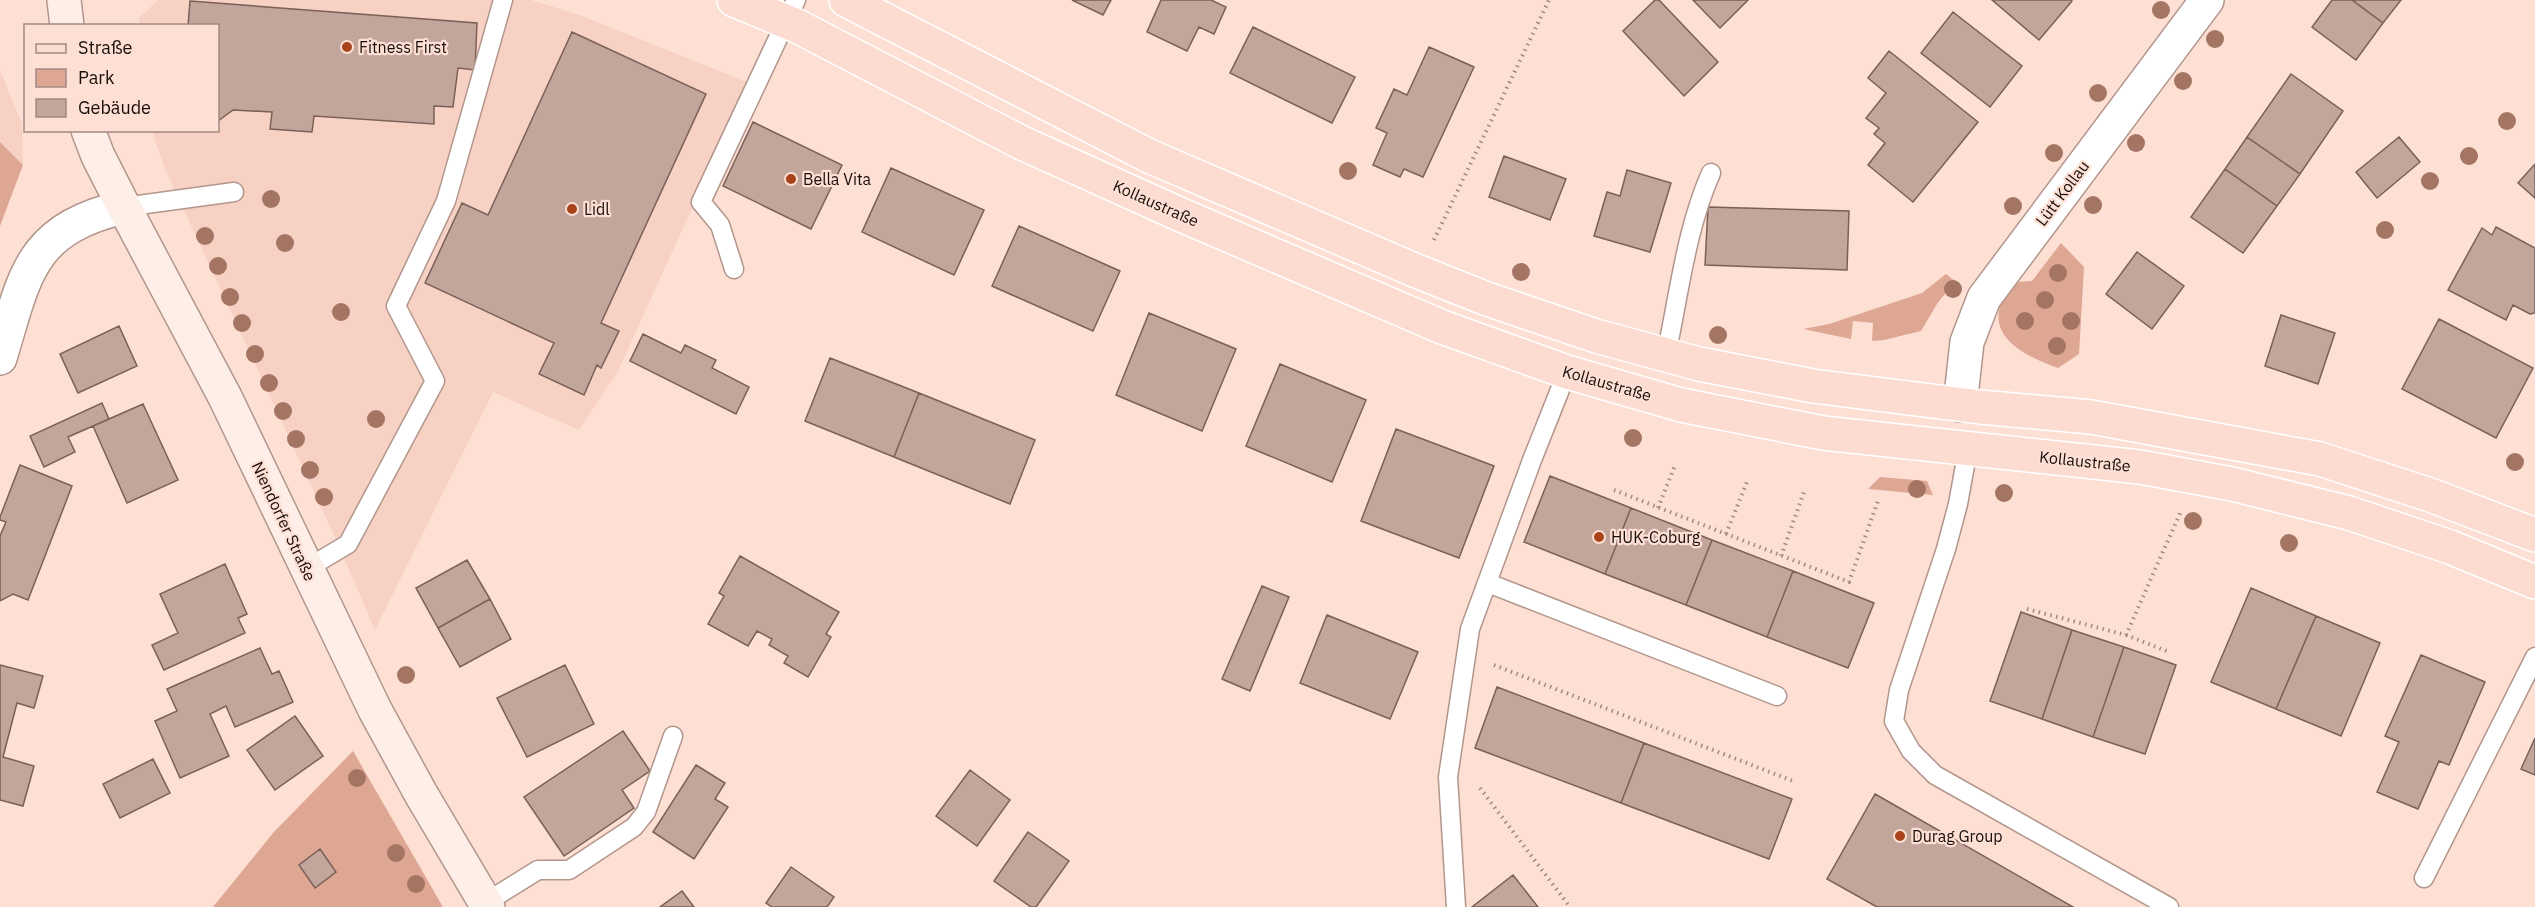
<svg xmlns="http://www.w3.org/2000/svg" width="2535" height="907" font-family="'IBM Plex Sans',sans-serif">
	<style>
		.built { fill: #f7d1c3 }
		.green { fill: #dea794 }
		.building { fill: #c2a59b; stroke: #7a6057; stroke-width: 1.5 }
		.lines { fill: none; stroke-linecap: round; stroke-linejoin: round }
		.lane-casing { stroke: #b2968c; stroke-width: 21 }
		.street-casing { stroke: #b2968c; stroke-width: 36 }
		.secondary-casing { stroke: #b2968c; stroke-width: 36 }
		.primary-casing { stroke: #fff; stroke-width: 36 }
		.path { stroke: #a08a82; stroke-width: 4; stroke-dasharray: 1.5 4.5; stroke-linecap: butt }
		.lane { stroke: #fff; stroke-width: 18 }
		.street { stroke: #fff; stroke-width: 33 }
		.secondary { stroke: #feeee8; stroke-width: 33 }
		.primary { stroke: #fcdcd1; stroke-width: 33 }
		.tree { fill: #a47562 }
		.poi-dot { fill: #a94319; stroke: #fddfd4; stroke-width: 2 }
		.labels { text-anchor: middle; stroke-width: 4.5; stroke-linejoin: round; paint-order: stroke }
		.poi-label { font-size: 16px; fill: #180e0a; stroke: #fddfd4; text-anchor: start }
		.street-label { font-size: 16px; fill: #180e0a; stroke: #fddfd4 }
	</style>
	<rect width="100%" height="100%" fill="#fddfd4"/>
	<path class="built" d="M158 0H531L579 15 749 83 618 371 579 430 493 392 375 630 334 535 165 169 155 141 153 131 218 130V26L140 25 139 18Z
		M0 70 22 124 23 165 0 142Z"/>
	<path class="green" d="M0 142 23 165 0 226Z
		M2061 243 2084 267 2079 354 2058 368C2031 358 1990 341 2000 306 2003 298 2011 289 2016 282L2032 281Z
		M1946 274 1955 281 1937 304 1921 331 1884 340 1872 341 1873 323 1853 321 1851 339 1803 329 1829 324 1922 293Z
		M1880 477 1927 481 1933 495 1868 489Z
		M353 751 443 907H213L273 833Z"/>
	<path class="building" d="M1072 0H1111L1103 15Z
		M1161 0H1211L1226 7 1214 34 1199 27 1187 51 1147 32Z
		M1655 0H1659L1718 62 1684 96 1623 31Z
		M1693 0H1748L1720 28Z
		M1992 0H2071L2072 1 2039 40Z
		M2332 0H2352L2383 23 2356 60 2312 27Z
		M2352 0H2401L2383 23Z
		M190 1 477 23 475 70 458 68 453 107 434 106V124L314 116 312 132 270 129 272 112 233 110 218 121V26H188Z
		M1953 12 2022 66 1990 107 1921 53Z
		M1253 27 1355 77 1332 123 1230 73Z
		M572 32 706 94 601 323 619 331 601 368 597 365 584 395 539 374 554 343 425 283 462 203 488 215Z
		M1429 47 1474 67 1423 177 1404 169 1400 177 1373 165 1387 133 1376 128 1394 89 1407 95Z
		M1889 51 1978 122 1913 202 1868 165 1885 143 1874 134 1879 128 1866 118 1886 93 1868 78Z
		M2291 74 2343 111 2300 174 2247 137Z
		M753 122 842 165 811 229 723 186Z
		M2247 137 2300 174 2277 206 2225 169Z
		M2399 137 2420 162 2377 198 2356 172Z
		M1504 156 1566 179 1550 220 1489 197Z
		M2535 164V198L2518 183Z
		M891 168 984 210 954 275 862 232Z
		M2225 169 2277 206 2243 253 2191 217Z
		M1627 170 1671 183 1650 252 1594 236 1607 192 1620 196Z
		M1708 207 1849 211 1847 270 1705 265Z
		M1019 226 1120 271 1093 331 992 286Z
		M2496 227 2535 248V313L2530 314 2513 305 2506 320 2448 290 2482 228 2492 235Z
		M2137 252 2184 286 2152 329 2106 294Z
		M1149 313 1236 349 1202 431 1116 395Z
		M2281 315 2335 333 2318 384 2265 366Z
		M2439 319 2533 368 2496 438 2402 389Z
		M119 326 137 366 78 393 60 354Z
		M643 334 681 353 685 345 716 360 712 368 749 387 736 414 630 361Z
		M830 358 919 393 894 457 805 421Z
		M1280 364 1366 400 1332 482 1246 446Z
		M919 393 1035 440 1010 504 894 457Z
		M102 403 109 419 68 437 75 452 44 467 30 436Z
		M143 404 178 480 127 503 93 426Z
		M1396 429 1494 466 1459 558 1361 521Z
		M20 465 72 486 28 600 13 594 0 601V536L6 522 0 520V517Z
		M1550 476 1631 508 1605 574 1524 542Z
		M1631 508 1712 540 1686 605 1605 574Z
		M1712 540 1793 571 1767 637 1686 605Z
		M740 556 839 612 826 634 831 637 808 677 784 663 788 656 769 645 772 639 757 631 748 646 708 624 724 596 719 593Z
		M467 560 490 599 438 628 416 588Z
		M225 564 247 614 238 618 245 633 164 670 152 645 178 633 160 594Z
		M1793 571 1874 603 1848 668 1767 637Z
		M1262 586 1289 597 1250 691 1222 679Z
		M2251 588 2316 616 2276 709 2211 682Z
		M490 599 511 639 460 667 438 628Z
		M2021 612 2072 630 2042 719 1990 701Z
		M1327 615 1418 652 1390 719 1300 683Z
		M2316 616 2380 643 2341 736 2276 709Z
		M2072 630 2124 647 2093 737 2042 719Z
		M2124 647 2176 665 2145 754 2093 737Z
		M260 648 272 674 279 671 293 702 235 727 226 706 210 714 229 756 180 778 155 721 177 711 167 689Z
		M2421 655 2485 682 2449 765 2439 761 2418 809 2377 792 2399 742 2385 736Z
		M0 665 43 676 34 708 17 703 3 757 34 766 23 806 0 800Z
		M565 665 594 724 527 757 497 698Z
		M1497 687 1644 743 1621 803 1475 748Z
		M295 716 323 756 275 790 247 750Z
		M623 731 650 771 622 790 634 808 564 856 524 797Z
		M2535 738V775L2521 769Z
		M1644 743 1792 799 1769 859 1621 803Z
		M153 759 170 793 120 818 103 784Z
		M696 765 725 783 715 799 728 807 694 859 653 832Z
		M970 770 1010 800 977 846 936 816Z
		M1875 794 2073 907H1877L1827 879Z
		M1028 832 1069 861 1036 907H1031L994 881Z
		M320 849 336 872 315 888 299 865Z
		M791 867 834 897 827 907H772L766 903Z
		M1513 875 1538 907H1472Z
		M682 891 694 907H660Z"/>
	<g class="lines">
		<g class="lane-casing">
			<path id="lane" d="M124 207 234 192
				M734 269 720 225 701 202 796 0
				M1666 355C1679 295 1686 229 1711 173
				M1968 449 1958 504 1946 549 1899 690 1894 721 1911 751 1935 775 2169 907
				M306 569 348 544 435 381 396 306 446 201 503 0
				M1488 583 1777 696
				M2424 878 2535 657
				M485 903 538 870H569L634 827 646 812 673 736
				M1456 907 1448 777 1470 629 1532 460 1567 372"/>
		</g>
		<g class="street-casing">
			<path id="street" d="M0 358C25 275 29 229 124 207
				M1960 405 1967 342 1984 298 2207 0"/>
		</g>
		<g class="secondary-casing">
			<path id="secondary" d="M64 0 67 26
				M88 130 98 156 124 207 225 397 375 710 421 794 488 907"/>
		</g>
		<g class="primary-casing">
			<path id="primary" d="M734 0 797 26 1022 143 1179 214 1442 327 1567 372 1681 405 1823 433 2140 467 2232 484 2349 513 2450 547 2535 582
				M846 0 1149 156 1419 272 1487 299 1596 336 1699 364 1813 386 1980 407 2091 417 2320 459 2433 496 2535 535"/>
		</g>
		<path class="path" d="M1434 240 1549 0
			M1614 490 1849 582 1879 498
			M1658 508 1675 465
			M1726 534 1747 482
			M1781 556 1804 492
			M2027 609 2126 635 2181 511
			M2126 635 2169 652
			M1494 665 1793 781
			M1480 788 1570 907"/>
		<use href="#lane" class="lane"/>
		<use href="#street" class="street"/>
		<use href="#secondary" class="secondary"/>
		<use href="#primary" class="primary"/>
	</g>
	<g class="tree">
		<circle cx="2161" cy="10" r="9"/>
		<circle cx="2215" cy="39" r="9"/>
		<circle cx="2183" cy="81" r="9"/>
		<circle cx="2098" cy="93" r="9"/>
		<circle cx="2507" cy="121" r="9"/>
		<circle cx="2136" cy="143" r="9"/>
		<circle cx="2054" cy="153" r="9"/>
		<circle cx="2469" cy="156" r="9"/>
		<circle cx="1348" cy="171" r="9"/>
		<circle cx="2430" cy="181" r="9"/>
		<circle cx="271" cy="199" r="9"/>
		<circle cx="2093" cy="205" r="9"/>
		<circle cx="2013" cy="206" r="9"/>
		<circle cx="2385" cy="230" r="9"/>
		<circle cx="205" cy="236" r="9"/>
		<circle cx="285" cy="243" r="9"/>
		<circle cx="218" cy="266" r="9"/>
		<circle cx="1521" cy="272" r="9"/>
		<circle cx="2058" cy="273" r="9"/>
		<circle cx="1953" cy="289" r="9"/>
		<circle cx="230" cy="297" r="9"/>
		<circle cx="2045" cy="300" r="9"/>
		<circle cx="341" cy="312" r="9"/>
		<circle cx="2025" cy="321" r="9"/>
		<circle cx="2071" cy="321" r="9"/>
		<circle cx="242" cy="323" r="9"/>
		<circle cx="1718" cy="335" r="9"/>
		<circle cx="2057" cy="346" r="9"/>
		<circle cx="255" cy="354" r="9"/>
		<circle cx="269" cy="383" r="9"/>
		<circle cx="283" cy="411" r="9"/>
		<circle cx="376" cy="419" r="9"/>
		<circle cx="1633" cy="438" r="9"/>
		<circle cx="296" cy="439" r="9"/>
		<circle cx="2515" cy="462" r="9"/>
		<circle cx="310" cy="470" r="9"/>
		<circle cx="1917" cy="489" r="9"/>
		<circle cx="2004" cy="493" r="9"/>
		<circle cx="324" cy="497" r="9"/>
		<circle cx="2193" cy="521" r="9"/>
		<circle cx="2289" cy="543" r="9"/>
		<circle cx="406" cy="675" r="9"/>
		<circle cx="357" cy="778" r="9"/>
		<circle cx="396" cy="853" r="9"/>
		<circle cx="416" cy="884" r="9"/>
	</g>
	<g class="poi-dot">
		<circle cx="347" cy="47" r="6"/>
		<circle cx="791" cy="179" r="6"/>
		<circle cx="572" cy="209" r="6"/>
		<circle cx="1599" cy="537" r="6"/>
		<circle cx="1900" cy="836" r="6"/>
	</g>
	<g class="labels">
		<g class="poi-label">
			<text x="359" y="53">Fitness First</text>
			<text x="803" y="185">Bella Vita</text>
			<text x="584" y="215">Lidl</text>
			<text x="1611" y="543">HUK-Coburg</text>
			<text x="1912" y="842">Durag Group</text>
		</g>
		<g class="street-label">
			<text transform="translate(2062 193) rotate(-53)" y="6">Lütt Kollau</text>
			<text transform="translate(1156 203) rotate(24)" y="6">Kollaustraße</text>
			<text transform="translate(1607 383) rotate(16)" y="6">Kollaustraße</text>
			<text transform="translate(2085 461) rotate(6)" y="6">Kollaustraße</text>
			<text transform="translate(284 521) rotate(65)" y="6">Niendorfer Straße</text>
		</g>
	</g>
	<rect x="24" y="24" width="195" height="108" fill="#fddfd4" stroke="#a18b83" stroke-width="1.5"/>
	<rect x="36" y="44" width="30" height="9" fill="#fcdcd1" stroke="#a18b83" stroke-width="1.5"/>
	<text x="78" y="54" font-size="18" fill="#180e0a">Straße</text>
	<rect x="36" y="69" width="30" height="18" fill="#dea794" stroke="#a18b83" stroke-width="1.5"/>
	<text x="78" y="84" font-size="18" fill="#180e0a">Park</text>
	<rect x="36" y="99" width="30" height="18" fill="#c2a59b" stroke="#a18b83" stroke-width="1.5"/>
	<text x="78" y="114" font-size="18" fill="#180e0a">Gebäude</text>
</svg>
